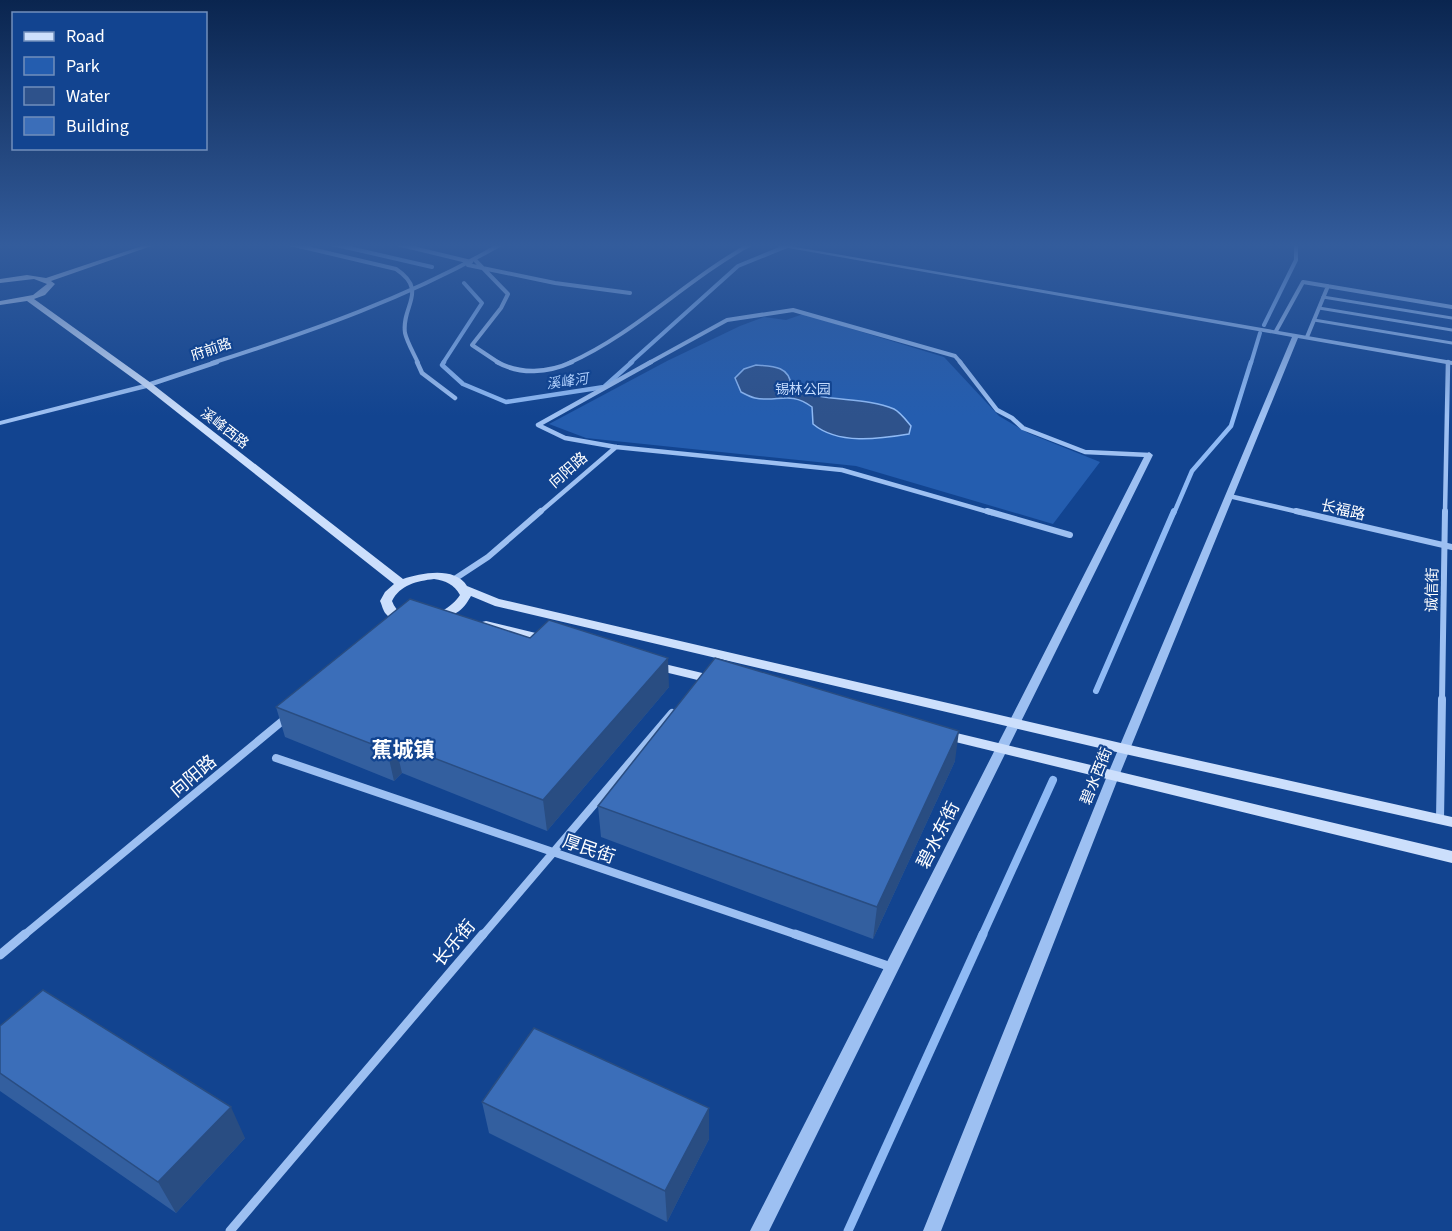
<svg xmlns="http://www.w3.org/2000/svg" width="1452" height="1231" font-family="'Source Sans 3','Noto Sans SC',sans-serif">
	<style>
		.green { fill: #245daf }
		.water { fill: #2e528b; stroke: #8fbaf5; stroke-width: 1.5 }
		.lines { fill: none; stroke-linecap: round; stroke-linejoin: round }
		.stream-far4 { stroke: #8fbaf5; stroke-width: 4 }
		.stream-far3 { stroke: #8fbaf5; stroke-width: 4.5 }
		.stream-far2 { stroke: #8fbaf5; stroke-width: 6 }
		.stream-far1 { stroke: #8fbaf5; stroke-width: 8 }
		.stream { stroke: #8fbaf5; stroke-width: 9 }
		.service { stroke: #9dc0f2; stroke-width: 3 }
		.minor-far4 { stroke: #9dc0f2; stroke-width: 4 }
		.minor-far3 { stroke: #9dc0f2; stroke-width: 4.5 }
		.minor-far2 { stroke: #9dc0f2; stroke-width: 6 }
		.minor-far1 { stroke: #9dc0f2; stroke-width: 8 }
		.minor { stroke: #9dc0f2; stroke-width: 9 }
		.tertiary { fill: #9dc0f2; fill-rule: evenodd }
		.secondary { fill: #ccdffc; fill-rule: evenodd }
		.wall { fill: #335f9f }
		.shaded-wall { fill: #294d82 }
		.building { fill: #3b6eb9; stroke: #294d82; stroke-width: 1.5 }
		.labels { text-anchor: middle; stroke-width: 4.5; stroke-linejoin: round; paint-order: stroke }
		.far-street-label { font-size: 14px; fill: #fff; stroke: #124490 }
		.far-water-label { font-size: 14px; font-style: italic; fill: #a9caf9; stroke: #124490 }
		.far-park-label { font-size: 14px; fill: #c4dbfd; stroke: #124490 }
		.street-label { font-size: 15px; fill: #fff; stroke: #124490 }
		.near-street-label { font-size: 18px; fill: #fff; stroke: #124490 }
		.district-label { font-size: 21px; font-weight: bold; fill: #fff; stroke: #124490 }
	</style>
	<rect width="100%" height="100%" fill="#124490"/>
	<path class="green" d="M803 314 944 357 999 416 1028 433 1100 462 1053 524 856 466 586 438 549 424 667 361 740 326 764 317 786 320Z"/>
	<path class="water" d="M756 365C772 366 790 366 791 386 821 404 861 395 894 409 900 412 906 420 911 426L909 434C879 439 838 445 813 424L812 407C790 390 777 403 755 398 750 397 745 394 741 392L735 378 744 369Z"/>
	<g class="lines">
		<path class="stream-far4" d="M332 244 432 267
			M1264 325 1296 260V244
			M443 363 482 303 464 283
			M630 363 738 266 792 244
			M1251 363 1260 333"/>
		<path class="stream-far3" d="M444 362 442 365 463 384 506 402 604 387 632 362
			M1174 513 1192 471 1231 426 1251 362"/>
		<path class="stream-far2" d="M1096 691 1174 511"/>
		<path class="stream-far1" d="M982 936 1053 780"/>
		<path class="stream" d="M848 1231 983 934"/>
		<path class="service" d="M1323 297 1452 318
			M1319 308 1452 330
			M1314 320 1452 343"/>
		<path class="minor-far4" d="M290 244 396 269C429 291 401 306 405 333 407 342 414 354 418 363
			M397 244 471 262
			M475 260 508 294 501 308 472 345 499 363
			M468 265 555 283 630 293
			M1276 331 1303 282 1452 307
			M1307 337 1328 286
			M212 363C312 331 410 297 501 244
			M569 363C636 333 687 279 751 244
			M649 363 727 320 793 310 955 356 961 363"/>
		<path class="minor-far3" d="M417 362 422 373 455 398
			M497 362C520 375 548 373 572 362
			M651 362 538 425 565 438 616 447 842 470 992 513
			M960 362 997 410 1012 418 1023 428 1085 452 1149 455
			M148 385 217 362
			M1229 496 1303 513
			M539 513 616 447
			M1445 513 1448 362"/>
		<path class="minor-far2" d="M987 511 1070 535
			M1296 511 1452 547
			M453 580 488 557 541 511
			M1442 700 1445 511"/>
		<path class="minor-far1" d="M276 758 800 936
			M1440 819 1442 699
			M23 936 286 718
			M482 936 672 713"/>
		<path class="minor" d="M795 934 891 967
			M0 955 25 934
			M230 1231 483 934"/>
		<path class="tertiary" d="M766 244H778L1452 361V365L1298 338 1119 776 941 1231H923L1107 776 1292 337Z
			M148 383 152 385 151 387 0 425V421Z
			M1149 452 1153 455 769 1231H750L1145 455Z"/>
		<path class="secondary" d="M148 244H157L51 281 55 284 45 295 34 299 151 383 403 579C421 573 455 566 467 586L499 599 1125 744 1452 817V827L1125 754 495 606 471 596C467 603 463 609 456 613 438 625 401 632 386 614 383 611 382 605 380 601L385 592 394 584 145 387 27 301 0 305V301L33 295 47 284 34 279 0 283V279L27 275 46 278ZM434 579C446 581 454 584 460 595 447 616 403 631 392 601 400 585 417 581 434 579Z
			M486 621 552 637 554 640 548 644 482 628 480 625 482 622Z
			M652 661 719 677 720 680 714 684 648 668 646 665Z
			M944 730 1452 851V863L939 738 937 735 939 732Z"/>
	</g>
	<path class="wall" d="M669 687 547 831 402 773 394 781 285 737 276 707Z
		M955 761 873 939 601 837 598 806Z
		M0 1026 245 1138 176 1213 0 1091Z
		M482 1102 709 1139 667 1222 489 1133Z"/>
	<path class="shaded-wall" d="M668 658 669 687 547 831 543 800Z
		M959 731 955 761 873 939 877 907Z
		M395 743 402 773 394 781 387 750Z
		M231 1107 245 1138 176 1213 158 1182Z
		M709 1108V1139L667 1222 665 1191Z"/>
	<path class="building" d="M410 599 530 638 549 620 668 658 543 800 395 743 387 750 276 707Z
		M715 658 959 731 877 907 598 806Z
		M43 990 231 1107 158 1182 0 1073V1026Z
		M534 1028 709 1108 665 1191 482 1102Z"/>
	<linearGradient id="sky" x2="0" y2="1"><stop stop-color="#0a254f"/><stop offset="0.59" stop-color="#335c9c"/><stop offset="1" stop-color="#335c9c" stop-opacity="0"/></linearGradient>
	<rect width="1452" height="416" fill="url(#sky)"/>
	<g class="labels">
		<g class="far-street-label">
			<text transform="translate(211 349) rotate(-19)" y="5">府前路</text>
			<text transform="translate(225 428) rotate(38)" y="5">溪峰西路</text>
		</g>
		<g class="far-water-label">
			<text transform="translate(567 381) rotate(-8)" y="5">溪峰河</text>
		</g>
		<g class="far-park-label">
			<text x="803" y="394">锡林公园</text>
		</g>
		<g class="street-label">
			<text transform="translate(568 470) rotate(-41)" y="5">向阳路</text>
			<text transform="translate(1343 510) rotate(13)" y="5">长福路</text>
			<text transform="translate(1432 590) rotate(-89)" y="5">诚信街</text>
			<text transform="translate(1096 776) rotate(-68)" y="5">碧水西街</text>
		</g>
		<g class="near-street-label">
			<text transform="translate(193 776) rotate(-40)" y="6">向阳路</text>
			<text transform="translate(938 835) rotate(-63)" y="6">碧水东街</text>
			<text transform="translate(589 849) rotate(19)" y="6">厚民街</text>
			<text transform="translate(454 943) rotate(-50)" y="6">长乐街</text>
		</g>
		<g class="district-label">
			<text x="403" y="757">蕉城镇</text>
		</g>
	</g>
	<rect x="12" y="12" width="195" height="138" fill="#124490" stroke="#718fbc" stroke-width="1.5"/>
	<rect x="24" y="32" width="30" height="9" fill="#ccdffc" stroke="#718fbc" stroke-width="1.5"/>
	<text x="66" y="42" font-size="18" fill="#ffffff">Road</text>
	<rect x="24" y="57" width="30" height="18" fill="#245daf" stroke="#718fbc" stroke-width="1.5"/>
	<text x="66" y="72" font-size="18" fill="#ffffff">Park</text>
	<rect x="24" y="87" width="30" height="18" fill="#2e528b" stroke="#718fbc" stroke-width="1.5"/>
	<text x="66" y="102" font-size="18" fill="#ffffff">Water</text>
	<rect x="24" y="117" width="30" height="18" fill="#3b6eb9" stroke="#718fbc" stroke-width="1.5"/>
	<text x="66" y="132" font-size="18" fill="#ffffff">Building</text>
</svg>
